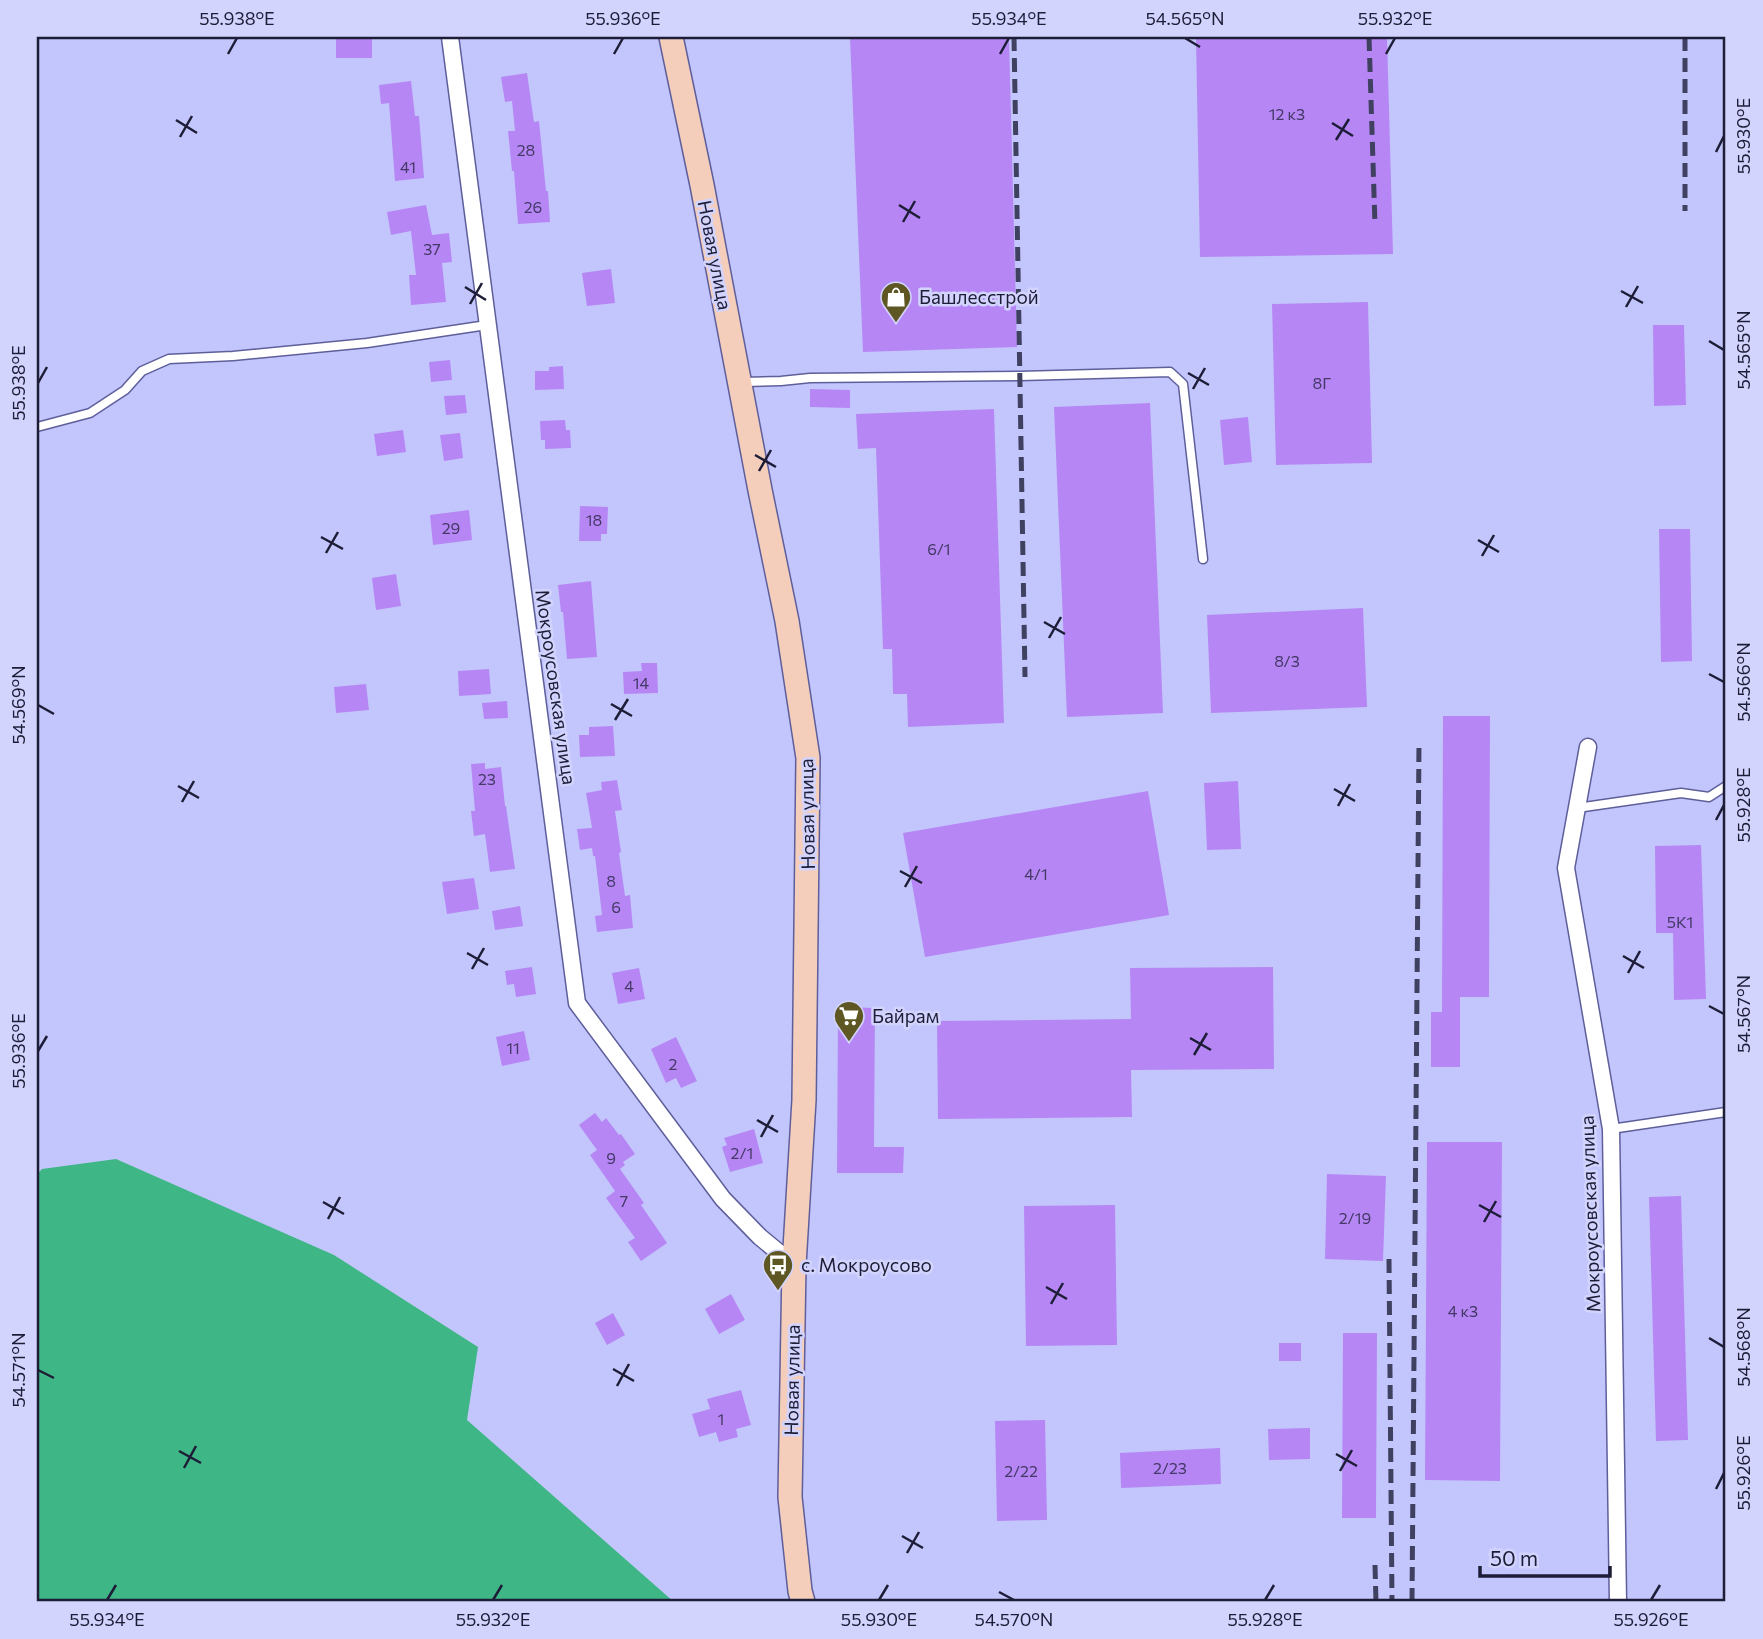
<svg xmlns="http://www.w3.org/2000/svg" width="1763" height="1639" font-family="Commissioner,sans-serif">
	<style>
		.forest { fill: #3fb685 }
		.building { fill: #b687f4 }
		.lines { fill: none; stroke-linecap: round; stroke-linejoin: round }
		.service-casing { stroke: #5e5e9b; stroke-width: 11 }
		.minor-casing { stroke: #5e5e9b; stroke-width: 19 }
		.secondary-casing { stroke: #5e5e9b; stroke-width: 26 }
		.service { stroke: #fff; stroke-width: 8 }
		.minor { stroke: #fff; stroke-width: 16 }
		.secondary { stroke: #f4cebb; stroke-width: 23 }
		.rail { stroke: #404161; stroke-width: 5; stroke-dasharray: 14 7; stroke-linecap: butt }
		.ticks { fill: none; stroke: #1d1d37; stroke-width: 2.5 }
		.labels { text-anchor: middle; stroke-width: 5; stroke-linejoin: round; paint-order: stroke }
		.number-label { font-size: 16px; fill: #433866 }
		.street-label { font-size: 19px; fill: #1d1d37; stroke: #d2d4fe }
		.poi-label { font-size: 19px; fill: #1d1d37; stroke: #d2d4fe; text-anchor: start }
		.neatline { fill: none; stroke: #1d1d37; stroke-width: 2.5 }
		.ticks-label { font-size: 18px; text-anchor: middle; fill: #1d1d37 }
	</style>
	<rect width="100%" height="100%" fill="#c3c6fd"/>
	<path class="forest" d="M116 1159 334 1255 478 1347 467 1420 674 1602H37V1174L42 1169Z"/>
	<path class="building" d="M336 37H372V58H336Z
		M850 37H1009L1017 347 863 352Z
		M1196 37H1387L1393 254 1200 257Z
		M527 73 534 122 539 121 546 191H548L550 222 518 224 514 171H512L508 131H515L512 101 505 102 501 77Z
		M411 81 415 116H419L424 178 395 181 389 103 381 104 379 85Z
		M426 205 432 235 449 233 452 262 442 263 446 302 411 305 409 275H416L411 231 391 235 387 212Z
		M611 269 615 303 587 306 582 273Z
		M1368 302 1372 463 1276 465 1272 304Z
		M1653 325H1684L1686 405 1654 406Z
		M450 360 452 380 431 382 429 362Z
		M563 366 564 389 535 390V371H549V367Z
		M810 389 850 390V408L810 407Z
		M465 395 467 413 446 415 444 396Z
		M1150 403 1163 713 1067 717 1054 407Z
		M994 409 1004 723 908 727 907 694H893L892 649H883L876 448 858 449 856 414Z
		M1248 417 1252 462 1224 465 1220 420Z
		M565 420 566 430H570L571 448 545 449V440H541L540 421Z
		M403 430 406 452 377 456 374 434Z
		M460 433 463 458 444 461 440 435Z
		M580 506 608 507 607 534H601V541H579Z
		M469 510 472 540 433 545 430 515Z
		M1659 529H1690L1692 661 1661 662Z
		M396 574 401 606 376 610 372 578Z
		M591 581 597 657 567 659 563 612H561L558 585Z
		M1363 608 1367 707 1211 713 1207 615Z
		M641 663H657L658 693 624 694 623 672 642 671Z
		M489 669 491 694 459 696 458 671Z
		M366 684 369 710 336 713 334 687Z
		M507 701 508 718 484 719 482 703Z
		M1443 716H1490L1489 997H1460V1067H1431V1012H1442Z
		M613 726 615 756 580 757 579 735H589V727Z
		M485 763V769L501 767 505 806H506L515 869 490 872 485 834 474 836 471 811H475L471 764Z
		M617 780 622 810 615 811 621 852 619 853 625 896 630 895 633 928 597 932 595 916 602 915 595 856H593L592 848 580 850 577 829 592 828 586 793 602 790 601 782Z
		M1238 781 1241 849 1207 850 1204 783Z
		M1148 791 1169 915 925 957 903 833Z
		M1701 845 1706 999 1674 1000 1673 933H1656L1655 846Z
		M474 878 479 909 447 914 442 882Z
		M520 906 523 926 495 930 492 911Z
		M532 967 536 994 516 997 514 984 507 985 505 971Z
		M1273 967 1274 1069 1131 1070 1132 1117 938 1119 937 1021 1131 1019 1130 968Z
		M639 968 645 999 618 1004 612 973Z
		M838 1007 875 1008 874 1147H904L903 1173H837Z
		M524 1031 530 1060 502 1066 496 1037Z
		M676 1037 697 1081 681 1088 676 1078 666 1083 651 1049Z
		M595 1113 602 1122 606 1118 619 1135 621 1134 635 1154 623 1162 625 1165 620 1169 644 1203 641 1205 667 1243 641 1261 628 1242 635 1238 606 1198 615 1191 590 1155 597 1150 579 1125Z
		M754 1129 763 1163 730 1172 722 1147 727 1145 724 1138Z
		M1427 1142H1502L1500 1481 1425 1480Z
		M1327 1174 1386 1176 1383 1261 1325 1259Z
		M1681 1196 1688 1440 1656 1441 1649 1197Z
		M1115 1205 1117 1345 1026 1346 1024 1206Z
		M731 1294 745 1320 719 1334 705 1309Z
		M613 1313 625 1335 607 1345 595 1323Z
		M1343 1333H1377L1376 1518H1342Z
		M1279 1343H1301V1361H1279Z
		M741 1390 751 1425 736 1429 738 1437 719 1442 716 1432 699 1437 692 1414 710 1409 707 1399Z
		M1045 1420 1047 1520 997 1521 995 1421Z
		M1310 1428V1459L1269 1460 1268 1429Z
		M1220 1448 1221 1484 1121 1488 1120 1453Z"/>
	<g class="lines">
		<g class="service-casing">
			<path id="service" d="M743 382 781 381 810 378 1020 376 1170 372 1183 384 1203 559
				M37 427 90 413 125 390 142 371 169 359 233 356 367 343 487 325
				M1577 808 1681 793 1709 797 1726 786
				M1611 1129 1726 1112"/>
		</g>
		<g class="minor-casing">
			<path id="minor" d="M450 37 577 1003 723 1199 760 1237 794 1265
				M1588 747 1566 868 1611 1129 1618 1602"/>
		</g>
		<g class="secondary-casing">
			<path id="secondary" d="M671 37 702 185 760 490 787 621 808 758 804 1100 794 1265 790 1497 800 1591 803 1602"/>
		</g>
		<use href="#service" class="service"/>
		<use href="#minor" class="minor"/>
		<use href="#secondary" class="secondary"/>
		<path class="rail" d="M1014 37 1025 677
			M1369 37 1375 225
			M1685 37V211
			M1389 1259 1392 1602
			M1375 1565 1376 1602
			M1412 1602 1419 743"/>
	</g>
	<path class="ticks" d="M1185 38 1200 47M228 54 237 38M614 54 623 38M1000 54 1009 38M1386 54 1395 38M176 120 197 133M1332 123 1353 136M180 137 192 116M1336 140 1349 119M1716 152 1724 136M899 205 920 218M903 222 915 201M465 287 486 300M1621 291 1643 303M470 304 482 283M1626 307 1638 286M1709 341 1724 350M1188 373 1209 385M38 383 47 367M1193 389 1205 368M755 455 776 467M759 471 771 450M321 537 343 549M1478 540 1499 552M326 553 338 532M1482 556 1494 535M1044 622 1065 634M1049 638 1061 617M1709 674 1724 682M611 704 632 716M38 705 54 714M615 720 628 699M178 786 199 798M1334 789 1355 801M182 802 194 781M1338 806 1350 784M1716 820 1724 805M900 871 922 883M905 887 917 866M467 953 488 965M1623 956 1644 968M472 969 484 948M1628 973 1640 951M1709 1006 1724 1014M1190 1038 1211 1050M38 1051 47 1036M1194 1055 1207 1033M757 1120 778 1132M761 1137 773 1115M323 1202 344 1214M1479 1205 1501 1217M328 1219 340 1197M1484 1222 1496 1201M1046 1287 1067 1299M1051 1304 1063 1283M1709 1338 1724 1347M613 1369 634 1381M38 1370 54 1378M617 1386 629 1364M179 1451 201 1463M1336 1454 1357 1466M184 1468 196 1446M1340 1471 1352 1450M1716 1489 1724 1473M902 1536 923 1548M907 1553 919 1532M999 1592 1014 1600M107 1600 116 1585M493 1600 502 1585M879 1600 888 1585M1265 1600 1274 1585M1651 1600 1660 1585"/>
	<defs>
		<g id="shop-pin" transform="scale(1.575)"><path d="M0 17L-7.5 6A9.5 9.5 0 1 1 7.5 6Z" fill="#5e5724" stroke="#d2d4fe"/><path d="M-5-2.5h2.3a2.7 3.5 0 0 1 5.4 0H5L5.5 6h-11ZM-1.5-2.5h3a1.5 2.3 0 0 0-3 0Z" fill="#fff"/></g>
		<g id="supermarket-pin" transform="scale(1.575)"><path d="M0 17L-7.5 6A9.5 9.5 0 1 1 7.5 6Z" fill="#5e5724" stroke="#d2d4fe"/><path d="M-6-5.5h2.5l.6 2H6L4.5 2H-2.5L-4.4-4H-6ZM-1.5 3.2a1.3 1.3 0 1 0 .1 0ZM3 3.2a1.3 1.3 0 1 0 .1 0Z" fill="#fff"/></g>
		<g id="bus-pin" transform="scale(1.575)"><path d="M0 17L-7.5 6A9.5 9.5 0 1 1 7.5 6Z" fill="#5e5724" stroke="#d2d4fe"/><path d="M-5-6H5V4H4V6H2V4H-2V6H-4V4H-5ZM-3.5-4V0h7V-4ZM-3.5 1.2v1.5H-2V1.2ZM2 1.2v1.5H3.5V1.2Z" fill="#fff"/></g>
	</defs>
	<g fill-rule="evenodd">
		<use href="#shop-pin" x="896" y="297"/>
		<use href="#supermarket-pin" x="849" y="1016"/>
		<use href="#bus-pin" x="778" y="1265"/>
	</g>
	<g class="labels">
		<g class="number-label">
			<text x="1287" y="120">12 к3</text>
			<text x="526" y="156">28</text>
			<text x="408" y="173">41</text>
			<text x="533" y="213">26</text>
			<text x="432" y="255">37</text>
			<text x="1322" y="389">8Г</text>
			<text x="594" y="526">18</text>
			<text x="451" y="534">29</text>
			<text x="939" y="555">6/1</text>
			<text x="1287" y="667">8/3</text>
			<text x="641" y="689">14</text>
			<text x="487" y="785">23</text>
			<text x="1036" y="880">4/1</text>
			<text x="611" y="887">8</text>
			<text x="616" y="913">6</text>
			<text x="1680" y="928">5К1</text>
			<text x="629" y="992">4</text>
			<text x="513" y="1054">11</text>
			<text x="673" y="1070">2</text>
			<text x="742" y="1159">2/1</text>
			<text x="611" y="1164">9</text>
			<text x="624" y="1207">7</text>
			<text x="1355" y="1224">2/19</text>
			<text x="1463" y="1317">4 к3</text>
			<text x="721" y="1425">1</text>
			<text x="1170" y="1474">2/23</text>
			<text x="1021" y="1477">2/22</text>
		</g>
		<g class="street-label">
			<text transform="translate(715 255) rotate(79)" y="7">Новая улица</text>
			<text transform="translate(556 687) rotate(82)" y="7">Мокроусовская улица</text>
			<text transform="translate(807 814) rotate(-91)" y="7">Новая улица</text>
			<text transform="translate(1590 1214) rotate(-92)" y="7">Мокроусовская улица</text>
			<text transform="translate(792 1380) rotate(-89)" y="7">Новая улица</text>
		</g>
		<g class="poi-label">
			<text x="919" y="304">Башлесстрой</text>
			<text x="872" y="1023">Байрам</text>
			<text x="801" y="1272">с. Мокроусово</text>
		</g>
	</g>
	<rect width="1763" height="1639" fill="none" stroke="#d2d4fe" stroke-width="77"/>
	<path d="M1480 1566v10h130v-10" fill="none" stroke="#1d1d37" stroke-width="3.5"/>
	<text x="1490" y="1566" font-size="21" fill="#1d1d37" stroke="#d2d4fe" stroke-width="5" paint-order="stroke">50 m</text>
	<rect x="38" y="38" width="1686" height="1562" class="neatline"/>
	<g class="ticks-label">
		<text x="237" y="25">55.938°E</text>
		<text x="623" y="25">55.936°E</text>
		<text x="1009" y="25">55.934°E</text>
		<text x="1185" y="25">54.565°N</text>
		<text x="1395" y="25">55.932°E</text>
		<text transform="translate(1744 136) rotate(-90)" y="6">55.930°E</text>
		<text transform="translate(1744 350) rotate(-90)" y="6">54.565°N</text>
		<text transform="translate(19 383) rotate(-90)" y="6">55.938°E</text>
		<text transform="translate(1744 682) rotate(-90)" y="6">54.566°N</text>
		<text transform="translate(19 705) rotate(-90)" y="6">54.569°N</text>
		<text transform="translate(1744 805) rotate(-90)" y="6">55.928°E</text>
		<text transform="translate(1744 1014) rotate(-90)" y="6">54.567°N</text>
		<text transform="translate(19 1051) rotate(-90)" y="6">55.936°E</text>
		<text transform="translate(1744 1347) rotate(-90)" y="6">54.568°N</text>
		<text transform="translate(19 1370) rotate(-90)" y="6">54.571°N</text>
		<text transform="translate(1744 1473) rotate(-90)" y="6">55.926°E</text>
		<text x="107" y="1626">55.934°E</text>
		<text x="493" y="1626">55.932°E</text>
		<text x="879" y="1626">55.930°E</text>
		<text x="1014" y="1626">54.570°N</text>
		<text x="1265" y="1626">55.928°E</text>
		<text x="1651" y="1626">55.926°E</text>
	</g>
</svg>
